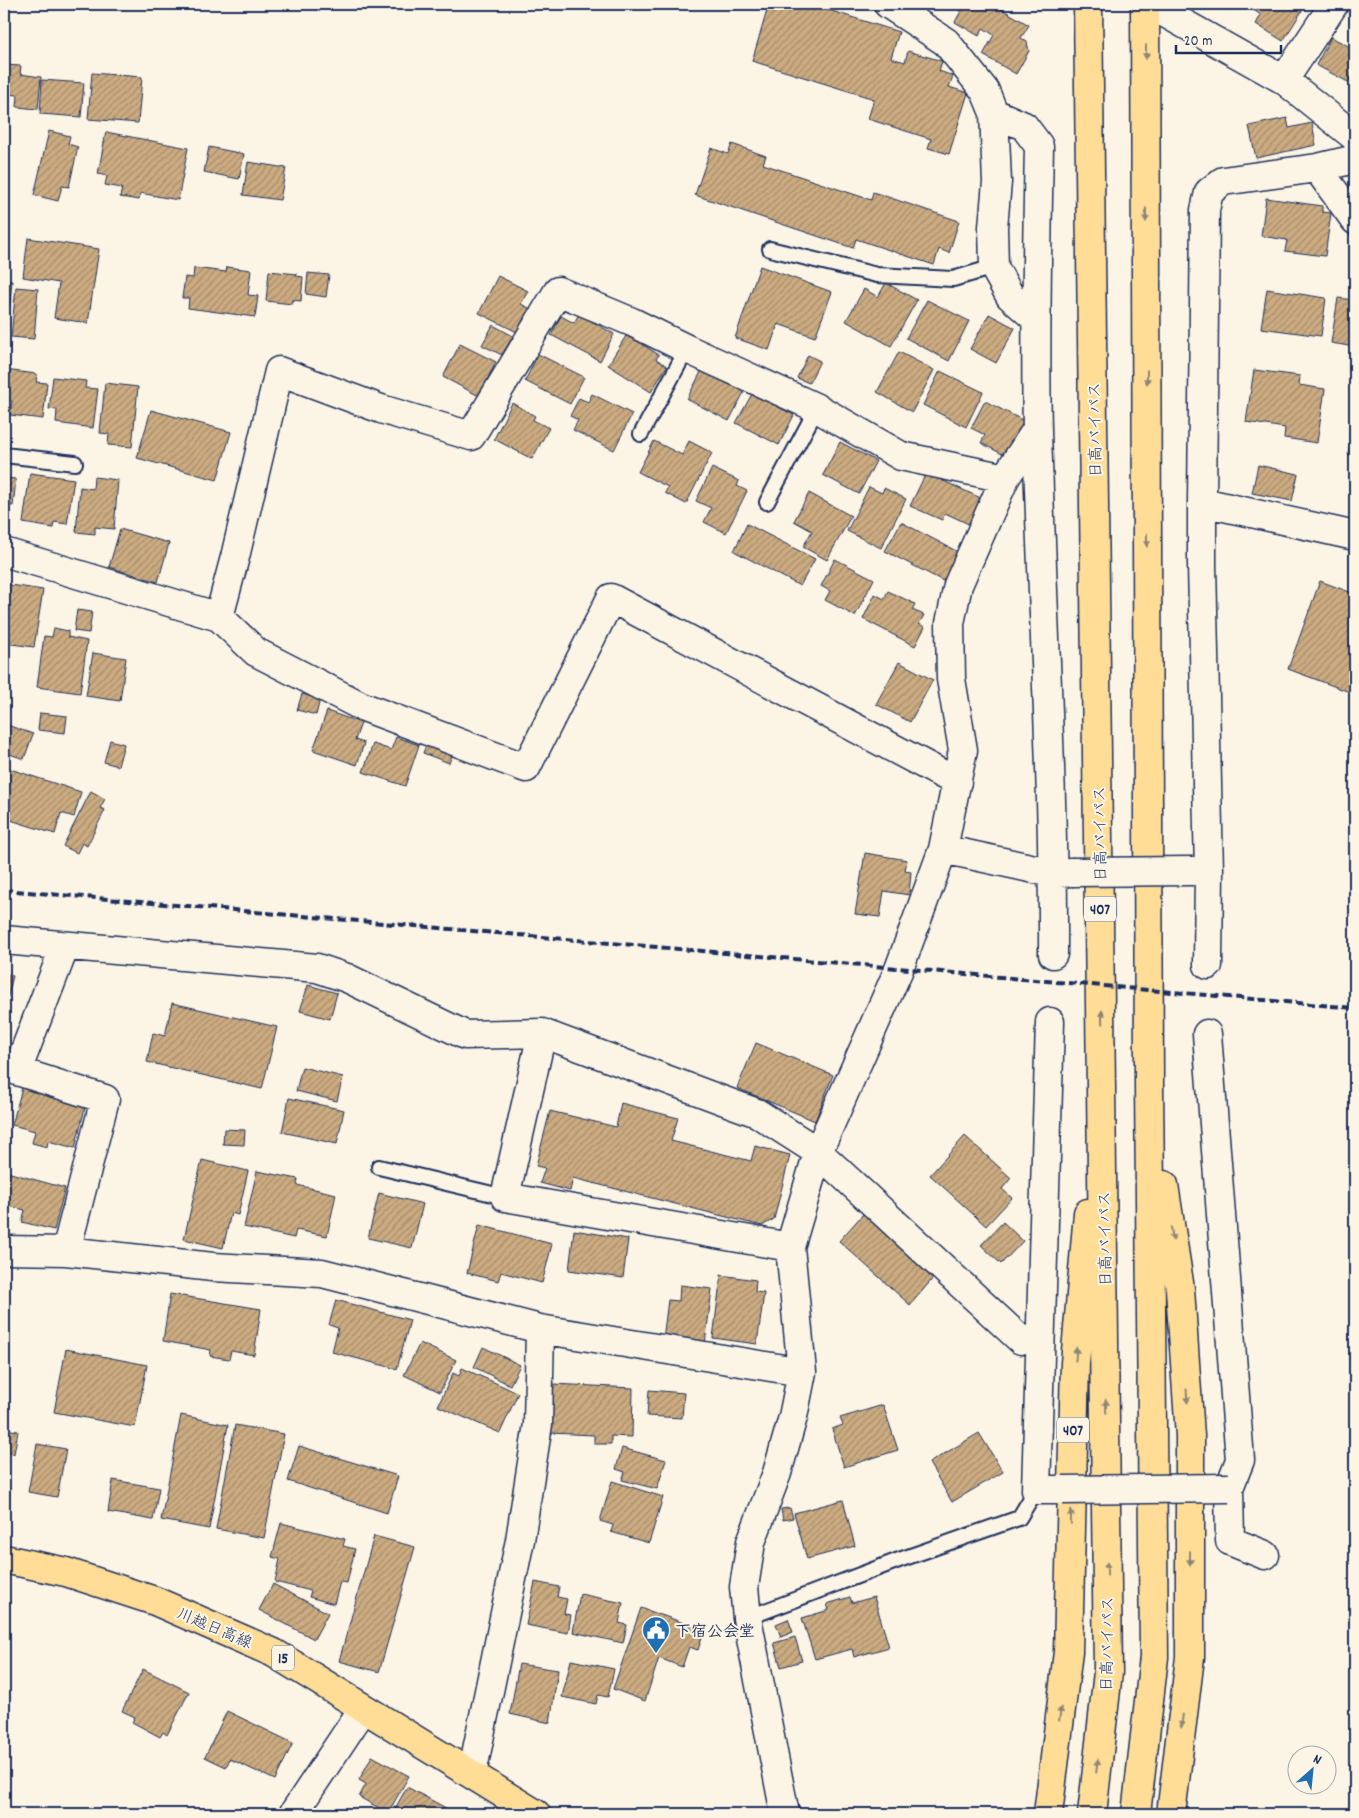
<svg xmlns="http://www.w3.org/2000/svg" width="1359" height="1818" font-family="Dekko,'Klee One',sans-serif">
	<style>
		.building { fill: url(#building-hatch); stroke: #1b2f5e }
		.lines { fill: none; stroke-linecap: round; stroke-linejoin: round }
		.lane-casing { stroke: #1b2f5e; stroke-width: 18 }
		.street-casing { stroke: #1b2f5e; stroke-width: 31 }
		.primary-casing { stroke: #1b2f5e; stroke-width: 31 }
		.highway-casing { stroke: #1b2f5e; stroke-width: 31 }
		.lane { stroke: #fcf5e5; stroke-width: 14 }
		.street { stroke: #fcf5e5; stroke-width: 28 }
		.primary { stroke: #ffdd96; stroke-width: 28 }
		.highway { stroke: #ffdd96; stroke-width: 28 }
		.rail { stroke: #1b2f5e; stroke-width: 4; stroke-dasharray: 8 4; stroke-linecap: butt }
		.street-bridge-casing { stroke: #1b2f5e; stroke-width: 31; stroke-linecap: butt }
		.street-bridge { stroke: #fcf5e5; stroke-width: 28 }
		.oneway { fill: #8d867a }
		.labels { text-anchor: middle; stroke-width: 4; stroke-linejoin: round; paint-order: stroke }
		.shield { fill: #fcf5e5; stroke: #5e6a86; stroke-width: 1 }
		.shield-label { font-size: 15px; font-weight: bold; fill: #1b2f5e }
		.street-label { font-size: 16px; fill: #1b2f5e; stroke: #fcf5e5 }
		.poi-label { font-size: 16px; font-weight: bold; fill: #1b2f5e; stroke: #fcf5e5; text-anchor: start }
	</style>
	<defs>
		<pattern id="building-hatch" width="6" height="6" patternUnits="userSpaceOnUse" patternTransform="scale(1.25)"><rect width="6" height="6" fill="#ccab80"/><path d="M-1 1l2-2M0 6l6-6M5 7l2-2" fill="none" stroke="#a58c6c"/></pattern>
	</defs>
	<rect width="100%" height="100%" fill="#fcf5e5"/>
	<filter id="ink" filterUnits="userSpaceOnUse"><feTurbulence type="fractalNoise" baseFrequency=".02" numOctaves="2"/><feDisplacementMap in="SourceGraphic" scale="10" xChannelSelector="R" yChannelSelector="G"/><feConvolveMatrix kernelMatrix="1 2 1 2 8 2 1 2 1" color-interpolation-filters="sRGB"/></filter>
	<g filter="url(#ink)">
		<path class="building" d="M769 4H817L816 6 899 32 891 58 905 62 908 51 942 61 939 71 953 76 949 87 968 93 949 154 928 148 931 139 868 119 874 99 752 61Z
			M965 4H993L1029 25 1021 38 1027 42 1029 51 1016 74 983 55 994 35 983 28 979 36 955 22Z
			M1256 4H1290L1302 11 1283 41 1256 24 1261 15 1252 9Z
			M1331 37 1352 48 1354 45H1355V77L1352 75 1348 82 1316 65Z
			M4 65 21 66 20 74 41 77 38 109 17 107 18 95 4 94Z
			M92 73 142 77 138 123 88 119Z
			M42 80 84 83 81 117 40 114Z
			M1287 118 1289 128 1312 123 1316 145 1256 158 1249 126Z
			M49 131 70 136 68 144 78 147 69 187 62 186 58 201 34 195Z
			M106 132 188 148 178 200 140 193 139 200 120 197 122 188 105 185 107 176 98 174Z
			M732 144 766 156 763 164 871 200 873 192 959 221 949 253 939 249 934 265 856 239 853 248 695 195 711 148 728 154Z
			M209 147 244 154 239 179 204 172Z
			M248 162 286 168 280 200 243 195Z
			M1266 198 1322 206V212L1331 213 1325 256 1285 251 1287 240 1261 236Z
			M28 238 99 249 88 323 54 318 59 283 23 277Z
			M760 266 832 292 815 337 778 324 769 350 735 338Z
			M227 267 251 270 248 295 258 296 255 317 188 308 189 298H182L185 277 193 278 194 268 226 272Z
			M269 271 297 274 296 276 303 277 301 301 292 300V304L266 301Z
			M308 273 329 275 326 297 306 294Z
			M498 276 528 291 521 304 529 308 517 332 479 313Z
			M4 280 12 281 6 345H4Z
			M886 283 917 300 891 346 846 321 864 289 878 297Z
			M16 287 38 289 34 339 11 337Z
			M1267 289 1326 298 1321 336 1261 328Z
			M1338 298 1355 300V347L1331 343Z
			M927 300 969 321 949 361 906 338Z
			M579 314 614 334 600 361 551 335 561 316 574 323Z
			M989 314 1015 328 996 363 970 349Z
			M493 325 513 336 502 355 482 345Z
			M629 331 645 341 643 345 659 355 656 359 667 366 651 392 608 365Z
			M460 344 496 362 479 396 443 377Z
			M899 352 934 370 912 412 877 392Z
			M538 354 584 377 570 404 525 381Z
			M808 355 820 361 809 383 797 378Z
			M4 370 37 374 36 382 47 383 43 419 10 415 12 401 4 400Z
			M702 370 744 392 729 421 687 399Z
			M1254 370 1300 376 1299 385 1325 389 1317 443 1284 438 1285 428 1246 422Z
			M940 371 983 392 966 427 923 405Z
			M53 377 86 381 85 388 98 389 93 428 56 423 57 410 49 409Z
			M105 383 138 387 132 447 108 445 109 434 100 433Z
			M592 394 632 414 614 450 573 430 578 420 570 416 579 398 588 402Z
			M752 394 794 415 779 445 736 423Z
			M985 401 1026 422 1008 457 981 443 985 435 971 428Z
			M512 403 535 416 533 420 549 428 532 459 494 439Z
			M151 410 231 432 217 480 137 458Z
			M1355 419V456L1348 454Z
			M654 441 682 455 689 441 712 453 686 504 665 493 668 487 638 472Z
			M840 442 876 461 859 494 823 475Z
			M1258 465 1298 474 1292 501 1252 493Z
			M712 468 739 481 737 486 747 491 726 533 704 522 711 508 696 501Z
			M30 473 74 479 67 524 54 522 53 528 23 523Z
			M926 473 985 500 973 526 945 513 942 520 910 506Z
			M94 477 118 480 114 529 95 527V534L76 532 80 487 93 489Z
			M4 478 16 479 13 506 4 505Z
			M869 487 882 493 884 488 906 499 881 548 847 531Z
			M809 493 851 516 827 560 803 547 812 531 794 521Z
			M901 522 960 553 945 582 885 551Z
			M747 524 815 559 800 586 734 551Z
			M120 529 169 543 158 582 109 567Z
			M835 559 874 579 855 616 825 600 830 591 821 586Z
			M1320 581 1355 594V694L1288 669Z
			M4 584 43 590 34 647 4 643Z
			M888 591 915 604 912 610 924 615 919 624 925 627 915 646 863 619 875 594 884 599Z
			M77 610 92 612 89 633 74 631Z
			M54 628 68 631V637L87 641 80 693 37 687 44 636 52 637Z
			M93 653 126 658 120 701 86 696Z
			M899 662 933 680 910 722 876 704Z
			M302 694 320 699 316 715 297 710Z
			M327 711 361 723 355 740 364 743 357 765 313 750Z
			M40 713 67 716 65 733 38 730Z
			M4 724 33 734 24 759 4 752Z
			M396 737 419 745 405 786 363 772 373 744 391 750Z
			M429 738 455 748 449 763 423 753Z
			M110 740 124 744 118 766 104 762Z
			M4 767 81 792 74 817 61 813 55 834 4 818 6 801 4 800Z
			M91 791 105 799 100 808 105 810 87 846 82 843 77 853 63 846Z
			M865 853 907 860 905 871 911 872 909 895 884 891 880 917 855 914Z
			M4 974 13 976 5 1008H4Z
			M308 985 337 993 330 1019 300 1011Z
			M172 1003 277 1027 262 1089 147 1062 153 1033 165 1036Z
			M756 1043 833 1075 815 1121 737 1088Z
			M302 1067 343 1077 337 1101 296 1091Z
			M4 1081 10 1083 4 1104Z
			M22 1088 86 1104 75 1148 48 1141 47 1147 32 1143 35 1131 12 1125Z
			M289 1098 344 1110 337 1144 282 1132Z
			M621 1103 678 1118 671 1141 751 1161 755 1146 790 1155 774 1219 762 1226 573 1178 570 1191 540 1183 545 1168 536 1166 550 1111 616 1127Z
			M224 1129 245 1130 244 1145 223 1144Z
			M965 1136 1011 1178 1002 1189 1012 1198 986 1226 930 1175Z
			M202 1160 248 1171 238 1215 231 1213 223 1248 184 1239Z
			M257 1171 298 1179 297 1185 336 1194 327 1236 296 1230 294 1238 244 1227Z
			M7 1172 65 1188 54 1230 22 1222 25 1210 4 1205V1183Z
			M379 1193 423 1204 412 1248 368 1238Z
			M864 1213 935 1276 910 1305 839 1241Z
			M1003 1222 1023 1241 1001 1264 981 1245Z
			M479 1225 552 1244 542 1283 501 1272 498 1281 467 1273Z
			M574 1230 628 1239 623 1278 569 1270Z
			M721 1275 756 1280 755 1292 764 1293 757 1344 713 1338Z
			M680 1285 712 1289 705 1344 663 1339 668 1300 679 1301Z
			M170 1294 261 1309 254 1355 231 1351 229 1359 210 1356 211 1350 163 1341Z
			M336 1300 410 1320 397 1369 332 1352 338 1328 329 1325Z
			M420 1343 456 1360 440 1392 404 1375Z
			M483 1347 520 1365 510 1385 474 1367Z
			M66 1349 147 1365 135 1427 54 1412Z
			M462 1368 518 1393 500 1433 438 1406 453 1373 459 1376Z
			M553 1384 633 1388 632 1437 611 1436V1444H594V1435L550 1433Z
			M649 1390 684 1393 682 1418 647 1416Z
			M883 1405 898 1450 844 1467 832 1429 843 1425 840 1418Z
			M181 1415 228 1425 209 1529 161 1520Z
			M235 1425 284 1434 264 1538 216 1529Z
			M4 1429 18 1431 14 1454 4 1452Z
			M979 1433 1003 1472 952 1502 929 1463Z
			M37 1444 66 1449 57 1497 28 1492Z
			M299 1446 398 1476 387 1513 288 1481Z
			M622 1448 666 1460 657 1489 622 1480 625 1472 616 1469Z
			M113 1480 159 1488 153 1520 108 1512Z
			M612 1481 663 1497 649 1543 611 1532 613 1525 600 1521Z
			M843 1500 855 1546 807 1559 794 1513Z
			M790 1508 793 1518 783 1520 781 1509Z
			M281 1523 345 1539 343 1546 355 1549 347 1583 340 1582 334 1604 309 1597 311 1591 275 1582 280 1559 272 1557Z
			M374 1536 415 1547 379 1672 339 1661Z
			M535 1582 559 1587 557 1597 567 1599 564 1614 571 1615 568 1633 526 1625Z
			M273 1584 328 1613 314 1639 259 1610Z
			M580 1594 623 1603 619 1623 627 1625 623 1643 573 1632Z
			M850 1597 852 1603 874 1597 889 1647 854 1657 852 1649 815 1659 802 1618 829 1610 827 1604Z
			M641 1608 704 1630 698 1650 689 1647 682 1667 659 1658 645 1701 613 1689Z
			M788 1619 793 1632 781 1637 776 1624Z
			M795 1637 802 1661 781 1667 774 1643Z
			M571 1660 614 1669 608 1697 598 1695 596 1704 562 1697Z
			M519 1664 558 1670 550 1723 510 1714Z
			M143 1669 189 1692 167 1735 163 1732 160 1737 132 1722 135 1717 122 1711Z
			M227 1711 293 1743 275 1780 230 1759 226 1767 205 1757Z
			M372 1756 409 1776 388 1813 359 1797 366 1784 359 1780Z
			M407 1787 457 1814H392Z"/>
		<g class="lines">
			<g class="lane-casing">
				<path id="lane" d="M770 249 877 275 953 279 994 267
					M641 434 687 349
					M4 455 75 463
					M767 502 817 408
					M379 1167 505 1197
					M747 1618 899 1560 1019 1518 1036 1490"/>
			</g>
			<g class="street-casing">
				<path id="street" d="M888 4 946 42 985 91 994 113 997 182 993 227 994 267 1010 296 1036 319
					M1149 4 1284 80 1355 137
					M1284 80 1334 4
					M994 113 1024 126 1039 146C1037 241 1035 336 1037 430 1042 605 1054 780 1053 954
					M1355 159 1317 168 1223 181 1209 192 1205 210 1202 502 1355 536
					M1317 168 1355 220
					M1202 502V565L1209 871 1208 965
					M4 552 219 617 256 652 361 706 526 768 611 598 957 782
					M219 617 235 557 279 371 381 409 471 436 558 291 632 322 687 349 817 408 901 456 1005 478
					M943 849 1053 873 1071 872
					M4 940 317 968 347 978 465 1035 542 1033 757 1113 818 1152 1021 1340
					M65 946 17 1071 105 1099 66 1251
					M1050 1022 1036 1490H1063
					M542 1033 505 1197 790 1247
					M1207 1034 1240 1460 1229 1488 1230 1541 1265 1555
					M4 1250 66 1251 213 1267 322 1273 540 1329 802 1372
					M472 1774 520 1540 538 1424 540 1329
					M293 1814 363 1709
					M785 1814 747 1618 744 1587 751 1542 777 1473 793 1417 802 1372 790 1247 818 1152 899 969 943 849 963 750 951 679 950 623 958 585 1005 478 1037 429"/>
			</g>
			<g class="primary-casing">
				<path id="primary" d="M4 1559 66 1572 155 1601 274 1653 536 1814"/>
			</g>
			<g class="highway-casing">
				<path id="highway" d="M1088 4 1108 1672 1092 1814
					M1164 1185 1180 1289 1190 1436V1657L1171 1814
					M1048 1814 1068 1652 1075 1363 1088 1213
					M1136 1814 1154 1657 1149 1082 1145 4"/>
			</g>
			<use href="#lane" class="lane"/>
			<use href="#street" class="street"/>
			<use href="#primary" class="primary"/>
			<use href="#highway" class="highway"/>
			<path class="rail" d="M4 890 1355 1008"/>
			<g class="street-bridge-casing">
				<path id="street-bridge" d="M1072 872 1193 871
					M1063 1490 1229 1488"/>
			</g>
			<use href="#street-bridge" class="street-bridge"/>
		</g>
		<defs><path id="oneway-solid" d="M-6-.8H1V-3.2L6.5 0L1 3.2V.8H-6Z" transform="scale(1.25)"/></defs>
		<g class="oneway">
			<use href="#oneway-solid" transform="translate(1146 52) rotate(90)"/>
			<use href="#oneway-solid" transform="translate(1146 215) rotate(90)"/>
			<use href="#oneway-solid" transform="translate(1147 377) rotate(90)"/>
			<use href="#oneway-solid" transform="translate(1147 540) rotate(90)"/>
			<use href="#oneway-solid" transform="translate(1102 1017) rotate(-91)"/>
			<use href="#oneway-solid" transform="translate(1172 1234) rotate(82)"/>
			<use href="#oneway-solid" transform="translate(1076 1354) rotate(-85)"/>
			<use href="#oneway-solid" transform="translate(1187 1396) rotate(86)"/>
			<use href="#oneway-solid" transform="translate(1106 1406) rotate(-91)"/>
			<use href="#oneway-solid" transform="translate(1071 1517) rotate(-89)"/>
			<use href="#oneway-solid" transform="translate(1190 1558) rotate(90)"/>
			<use href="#oneway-solid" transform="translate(1107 1569) rotate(-91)"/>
			<use href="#oneway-solid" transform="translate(1060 1714) rotate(-83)"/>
			<use href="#oneway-solid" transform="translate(1182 1721) rotate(97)"/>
			<use href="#oneway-solid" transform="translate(1097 1766) rotate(-83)"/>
		</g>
	</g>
	<defs>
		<g id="civic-pin" transform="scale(1.4375)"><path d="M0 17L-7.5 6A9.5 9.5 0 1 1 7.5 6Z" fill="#1f6fb2" stroke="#fcf5e5"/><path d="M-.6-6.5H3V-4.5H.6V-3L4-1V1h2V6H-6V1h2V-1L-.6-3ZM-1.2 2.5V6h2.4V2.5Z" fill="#fff"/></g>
	</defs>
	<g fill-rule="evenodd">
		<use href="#civic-pin" x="656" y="1630"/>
	</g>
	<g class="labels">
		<g class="shield">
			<rect x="1084" y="896.5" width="32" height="25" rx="4"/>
			<rect x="1057" y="1417.5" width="32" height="25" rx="4"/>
			<rect x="272" y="1645.5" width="22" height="25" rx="4"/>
		</g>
		<g class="shield-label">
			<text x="1100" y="914">407</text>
			<text x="1073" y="1435">407</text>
			<text x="283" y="1663">15</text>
		</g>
		<g class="street-label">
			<text transform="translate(1094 430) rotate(-91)" y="6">日高バイパス</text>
			<text transform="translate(1099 834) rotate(-91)" y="6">日高バイパス</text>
			<text transform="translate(1104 1239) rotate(-91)" y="6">日高バイパス</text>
			<text transform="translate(215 1627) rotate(23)" y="6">川越日高線</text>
			<text transform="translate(1106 1644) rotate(-89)" y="6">日高バイパス</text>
		</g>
		<g class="poi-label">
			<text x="675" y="1636">下宿公会堂</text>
		</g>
	</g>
	<rect width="1359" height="1818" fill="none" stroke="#fcf5e5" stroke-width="20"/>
	<rect x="10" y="10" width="1339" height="1798" fill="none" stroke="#1b2f5e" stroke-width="2" filter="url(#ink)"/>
	<g transform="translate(1312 1770) rotate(27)"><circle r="24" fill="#fcf5e5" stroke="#a2a6af"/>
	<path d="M0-4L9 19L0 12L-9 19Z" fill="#1f6fb2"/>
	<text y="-8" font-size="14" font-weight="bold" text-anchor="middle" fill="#1b2f5e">N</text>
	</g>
	<path d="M1176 45v8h105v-8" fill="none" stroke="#1b2f5e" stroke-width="2.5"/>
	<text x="1184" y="45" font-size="15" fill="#1b2f5e" stroke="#fcf5e5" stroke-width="4" paint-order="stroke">20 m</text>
</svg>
